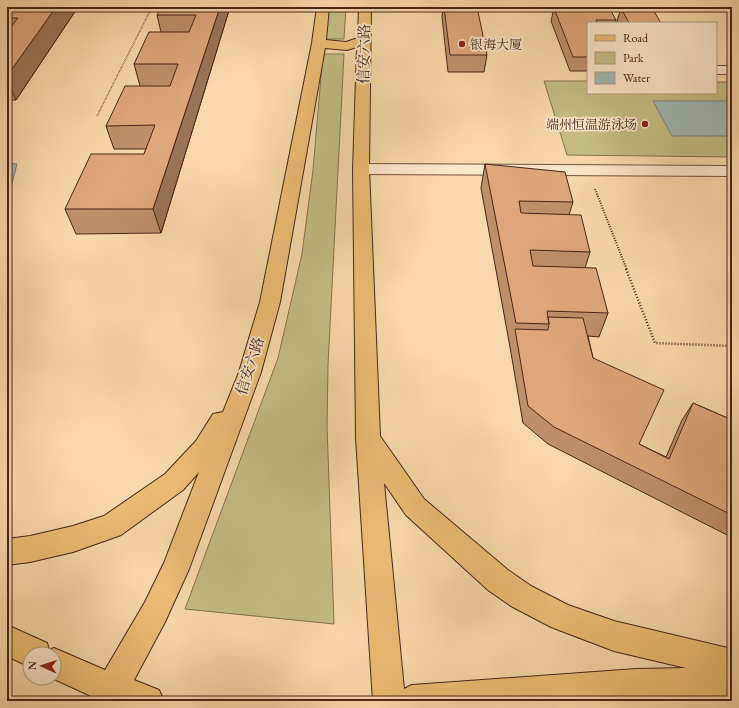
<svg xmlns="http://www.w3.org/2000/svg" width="739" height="708" font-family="'EB Garamond','Noto Serif SC',serif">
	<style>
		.green { fill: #c3bd84; stroke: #86724e }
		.water { fill: #9fb8b1; stroke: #7c7e74 }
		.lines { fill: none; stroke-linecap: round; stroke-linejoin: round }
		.minor-casing { stroke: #74523c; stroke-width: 2 }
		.major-casing { stroke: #482618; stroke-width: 2 }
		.path-far2 { stroke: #482618; stroke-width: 1.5; stroke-dasharray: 0.5 1; stroke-linecap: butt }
		.path-far1 { stroke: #482618; stroke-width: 2; stroke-dasharray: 1 1.5; stroke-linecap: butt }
		.path { stroke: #482618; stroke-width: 2.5; stroke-dasharray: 1 2; stroke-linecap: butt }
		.minor { fill: #fae6c8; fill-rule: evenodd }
		.major { fill: #ecbc75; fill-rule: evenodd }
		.wall { fill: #bf8f69; stroke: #482618 }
		.shaded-wall { fill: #9b7455; stroke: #482618 }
		.building { fill: #dea67a; stroke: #482618 }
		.poi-dot { fill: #8f2418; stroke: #fae6c8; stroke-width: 1.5 }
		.labels { text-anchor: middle; stroke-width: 3.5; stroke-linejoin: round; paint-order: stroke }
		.far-poi-label { font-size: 13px; fill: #482618; stroke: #fae6c8; text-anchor: start }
		.street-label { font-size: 15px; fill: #482618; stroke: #fae6c8 }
	</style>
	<rect width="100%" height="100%" fill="#f8d8aa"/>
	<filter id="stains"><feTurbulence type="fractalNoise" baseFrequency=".005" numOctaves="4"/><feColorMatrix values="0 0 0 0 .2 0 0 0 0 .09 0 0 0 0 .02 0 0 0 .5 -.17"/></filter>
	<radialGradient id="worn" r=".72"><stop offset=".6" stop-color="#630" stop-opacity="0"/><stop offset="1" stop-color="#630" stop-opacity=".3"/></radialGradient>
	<path class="green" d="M328 7H346L344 39H324Z
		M323 54H344L328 365 327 426 334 624 185 609 278 358 302 254 313 170Z
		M544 81H588V93H716V82H732V157L567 155Z"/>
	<path class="water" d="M653 101H732V136H672Z
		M7 163 17 164 10 191 7 194Z"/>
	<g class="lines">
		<g class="minor-casing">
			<path id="minor" d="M637 7H649L659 23H647Z
				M716 66H732V74H716Z
				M361 164 732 166V176L361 174 355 173 353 169 355 165Z"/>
		</g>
		<g class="major-casing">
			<path id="major" d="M317 7H329L326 40 346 42 358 38 359 7H371L369 169 380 436 424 499 508 570 531 586 568 605 614 621 732 649V699L631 701H373L356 438 353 169 357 47 347 50 325 48 280 302 261 372 189 569 165 622 134 680 159 690 164 701H89L91 696 52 678H54V654H30V667L7 656V625L47 643 49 650 54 648 105 670 145 602 164 563 199 472 183 490 121 535 73 552 30 562 7 565V539L30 536 73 526 104 516 165 474 196 441 213 414 223 412 239 372 260 302 312 43ZM384 483 406 515 488 590 511 606 551 627 614 651 686 668 636 669 412 685 404 689Z"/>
		</g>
		<path class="path-far2" d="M97 116 152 7"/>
		<path class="path-far1" d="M595 189 627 270"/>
		<path class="path" d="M626 269 655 343 732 346"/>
		<use href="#minor" class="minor"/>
		<use href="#major" class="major"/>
	</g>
	<path class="wall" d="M7 7H78L16 100H7Z
		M230 7 161 233 76 234 65 209 144 154 146 149H114L106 126 140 86 134 64 161 32 157 15Z
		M443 7H444L487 55 484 72H448L442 17Z
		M554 8 616 20V23H588V71H570L551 21Z
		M621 8 661 23H618L617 21Z
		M485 164 573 202 569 215 590 252 585 268 608 313 599 337 588 336 593 358 639 444 666 457 682 420 693 403 732 420V530L727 535 548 444 523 423 510 347 481 188Z"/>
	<path class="shaded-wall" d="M56 7H78L16 100 7 79V76Z
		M220 7H230L161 233 153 209Z"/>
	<path class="building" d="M7 7H56L7 76V32L18 18H7Z
		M161 7H220L153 209H65L91 154H144L155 125 106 126 125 86H170L178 64H134L149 32H189L196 15H157Z
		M444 7H477L487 55H450Z
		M554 8 610 9 616 20H596L597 23H588V57H573Z
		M621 8H652L661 23H629Z
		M485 164 565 172 573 202 519 201 521 213 581 215 590 252 530 250 533 266 596 268 608 313 547 311 549 324 516 323Z
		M548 317 583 318 593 358 664 390 639 444 669 459 693 403 732 420V515L554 427 528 406 515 329 548 330 549 324Z"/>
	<g class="poi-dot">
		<circle cx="462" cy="44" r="4"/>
		<circle cx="645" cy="124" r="4"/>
	</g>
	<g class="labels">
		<g class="far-poi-label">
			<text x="470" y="49">银海大厦</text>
			<text x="637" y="129" text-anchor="end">端州恒温游泳场</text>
		</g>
		<g class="street-label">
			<text transform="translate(364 54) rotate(-89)" y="5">信安六路</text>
			<text transform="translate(250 366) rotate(-72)" y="5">信安六路</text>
		</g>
	</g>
	<rect width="739" height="708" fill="none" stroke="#f8d8aa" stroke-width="24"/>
	<rect x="8" y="8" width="723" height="692" fill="none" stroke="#482618" stroke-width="2"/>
	<rect x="12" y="12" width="715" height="684" fill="none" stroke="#482618"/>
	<rect x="587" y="22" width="130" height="72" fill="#fae6c8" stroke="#b39982"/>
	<rect x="595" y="35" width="20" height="6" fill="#ecbc75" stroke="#b39982"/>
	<text x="623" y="42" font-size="12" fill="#482618">Road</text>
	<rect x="595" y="52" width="20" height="12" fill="#c3bd84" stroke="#b39982"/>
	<text x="623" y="62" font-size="12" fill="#482618">Park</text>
	<rect x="595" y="72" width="20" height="12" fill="#9fb8b1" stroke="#b39982"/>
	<text x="623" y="82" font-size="12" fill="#482618">Water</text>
	<g transform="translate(42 666) rotate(273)"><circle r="19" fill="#fae6c8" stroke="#b39982"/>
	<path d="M0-3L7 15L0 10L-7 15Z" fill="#8f2418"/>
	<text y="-6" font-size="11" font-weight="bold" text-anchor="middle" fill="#482618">N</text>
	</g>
	<rect width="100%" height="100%" filter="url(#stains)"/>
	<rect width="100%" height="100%" fill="url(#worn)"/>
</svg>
